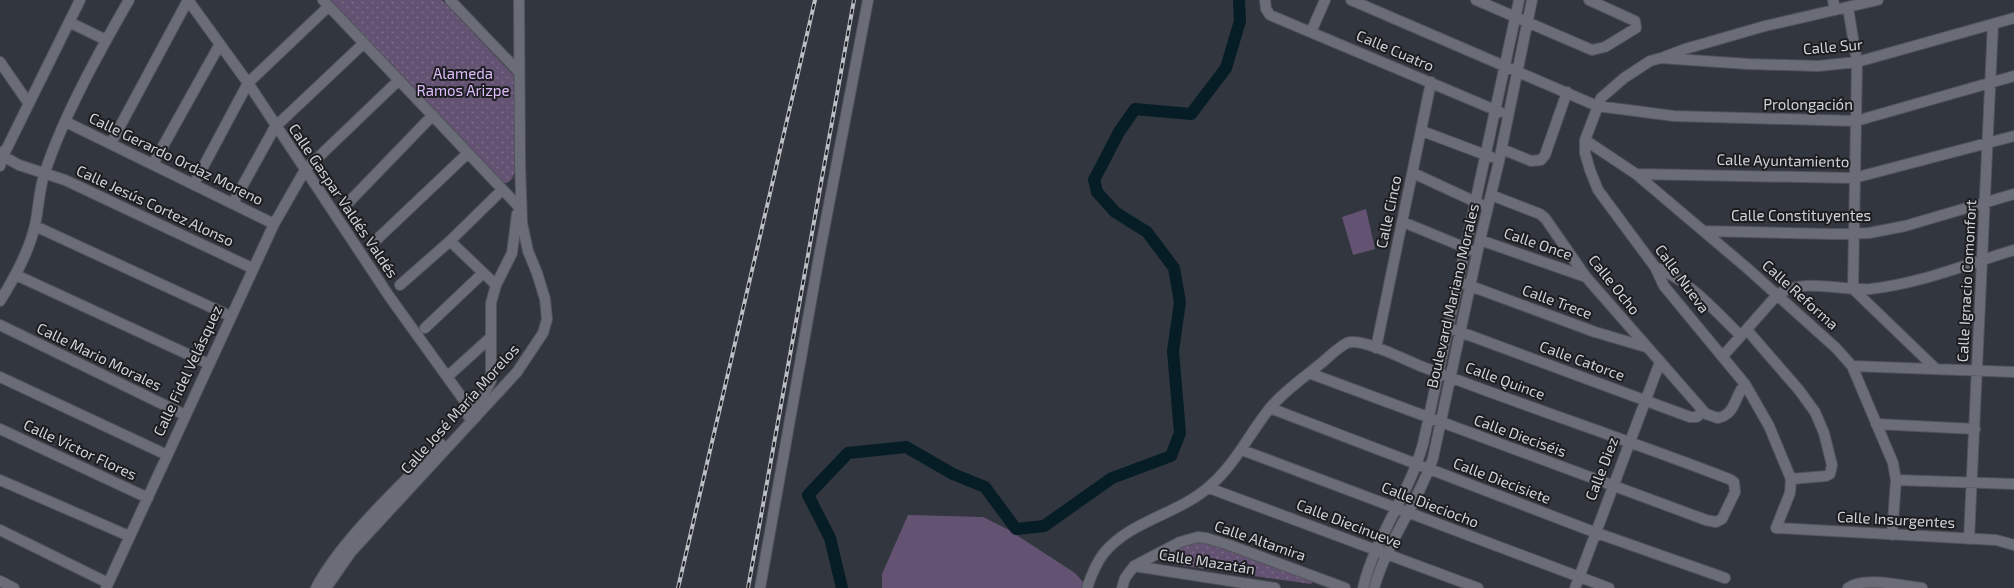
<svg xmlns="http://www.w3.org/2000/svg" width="2014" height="588" font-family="'Exo 2',sans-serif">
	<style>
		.green { fill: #645273 }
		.park { fill: url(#park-dots) }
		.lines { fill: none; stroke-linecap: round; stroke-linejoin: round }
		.river { stroke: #061d26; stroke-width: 12 }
		.minor-casing { stroke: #51535a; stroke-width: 12 }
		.minor { stroke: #6a6d77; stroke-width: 10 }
		.rail-casing { stroke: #bbbec3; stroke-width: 4 }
		.rail { stroke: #1c1d21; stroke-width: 2; stroke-dasharray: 5.5; stroke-linecap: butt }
		.labels { text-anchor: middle; stroke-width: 4; stroke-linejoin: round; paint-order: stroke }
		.street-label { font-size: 15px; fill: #d0d2d7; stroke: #1c1d21 }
		.park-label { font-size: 15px; fill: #debdfb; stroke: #1c1d21 }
	</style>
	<defs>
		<pattern id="park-dots" width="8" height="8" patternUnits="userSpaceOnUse" patternTransform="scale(1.25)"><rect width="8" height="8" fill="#645273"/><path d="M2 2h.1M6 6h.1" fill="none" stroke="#796a86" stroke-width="1.8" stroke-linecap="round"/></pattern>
	</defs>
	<rect width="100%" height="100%" fill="#32363e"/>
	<path class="green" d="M1366 209 1375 249 1353 255 1342 217Z
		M908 515 983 517 1007 529 1075 573 1084 583 1083 588H882V574Z"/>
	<path class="park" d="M331 0H442L515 77V170C513 179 509 187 498 181Z
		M1202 539 1314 578 1311 584 1184 566 1158 560 1156 556Z"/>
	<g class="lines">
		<path class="river" d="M842 588 830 538 808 495 848 453 906 447 953 474 985 487 1016 529 1044 526 1112 478 1171 456 1180 433 1173 351 1180 302 1174 268 1147 232 1115 212 1097 192 1094 180 1119 132 1135 109 1191 114 1226 68 1240 21 1239 0"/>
		<g class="minor-casing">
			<path id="minor" d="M323 0 521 209
				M450 0 519 72
				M1265 0 1266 9 1270 15 1500 112
				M1351 0 1597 106 1674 116 1856 121 2014 76
				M1476 0 1592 50 1605 47 1636 28 1635 21 1589 0
				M1833 0 1835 10
				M1848 8 1857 62 1853 289 1935 368
				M2014 18 1857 62 1818 66 1748 64 1661 58 1650 61 1624 78 1601 98 1585 140V153L1590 170 1598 190 1655 267 1664 286 1745 384 1769 426 1791 479 1790 493 1776 528 1996 540 2014 545
				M69 22 106 40
				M1311 32 1325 0
				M1664 57 1685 49 1765 26 1878 0
				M0 62 29 104
				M66 122 274 224
				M1422 131 1491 157
				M1585 140 1636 174 1747 268 1836 348 1852 366 1893 463 1896 480 1892 535
				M111 143 188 0 248 83 389 296 476 417
				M1502 149 1531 161 1541 160 1545 155 1567 92
				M0 152 3 156 19 165 65 180 252 268
				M153 164 220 44
				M0 166 3 156 80 0
				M1413 173 1480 204
				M1636 174 1854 178 2014 136
				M194 184 248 83 329 6
				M1491 195 1540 214 1545 218 1586 277 1706 414 1718 418C1736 414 1734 397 1745 384
				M233 203 275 127 364 43
				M347 204 433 115
				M1403 222 1471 250
				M35 226 230 316
				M1703 231 1832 234 1869 233 1905 226 2014 194
				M1480 240 1586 277
				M450 241 496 285
				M372 244 467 154
				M1655 267C1689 280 1715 311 1741 336
				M16 275 209 364
				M1465 284 1595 332 1646 347
				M400 285 450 241 502 190
				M0 301C15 277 29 252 35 225 39 207 39 188 45 172 64 115 99 52 129 0
				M0 325 185 415
				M425 328 483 273
				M1455 330 1690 417H1697L1702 411
				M1747 330 1799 390 1815 412 1824 433 1832 465 1830 474 1826 476 1791 479
				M1376 348 1431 82
				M1723 356 1777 295C1803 277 1840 291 1870 289 1919 284 1967 264 2014 250
				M1852 366 2014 372
				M0 377 167 455
				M447 377 491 337
				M1270 408 1594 532 1725 578
				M468 416 484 394 491 381V303L496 285 512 253 517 214
				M1876 424 1975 429
				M0 429 148 498
				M1242 450 1609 588
				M0 480 129 536
				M1896 480 2014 484
				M1209 488 1478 588
				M0 530 108 583
				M1969 539 1993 24
				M1134 566 1275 588
				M0 581 14 588
				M106 588 274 224 305 170 399 80
				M316 588C343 537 401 486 441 444
				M326 588 351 552 517 372 543 333 547 319 545 299 537 273 528 251 522 223 520 164 519 0
				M760 588 820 251 868 0
				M1087 588C1091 576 1096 563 1104 553 1131 520 1180 514 1211 485 1236 463 1249 434 1270 408 1284 391 1302 379 1319 365 1328 358 1337 348 1347 343 1362 337 1407 361 1423 367 1524 406 1628 440 1729 479L1734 482 1735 492 1722 519 1716 522 1706 520 1309 373
				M1122 588 1125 578 1134 566 1180 542 1198 537 1206 538 1229 545 1345 588
				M1363 588C1375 537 1409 495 1423 444L1519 0
				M1374 588C1387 542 1418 503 1433 458L1480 240 1499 161 1532 0
				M1575 588 1660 362
				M1848 588C1863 576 1903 586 1922 588"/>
		</g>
		<use href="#minor" class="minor"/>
		<g class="rail-casing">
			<path id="rail" d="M678 588 815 0
				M748 588 854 0"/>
		</g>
		<use href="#rail" class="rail"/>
	</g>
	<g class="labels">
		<g class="street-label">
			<text transform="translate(1833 47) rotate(-5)" y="5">Calle Sur</text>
			<text transform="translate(1395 51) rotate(23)" y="5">Calle Cuatro</text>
			<text x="1808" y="110">Prolongación</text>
			<text transform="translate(176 159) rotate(26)" y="5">Calle Gerardo Ordaz Moreno</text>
			<text transform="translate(1783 161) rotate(1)" y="5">Calle Ayuntamiento</text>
			<text transform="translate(343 201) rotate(56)" y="5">Calle Gaspar Valdés Valdés</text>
			<text transform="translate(155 206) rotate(25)" y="5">Calle Jesús Cortez Alonso</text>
			<text transform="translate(1389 212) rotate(-78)" y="5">Calle Cinco</text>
			<text x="1801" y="221">Calle Constituyentes</text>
			<text transform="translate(1538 244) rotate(19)" y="5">Calle Once</text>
			<text transform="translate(1682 279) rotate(54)" y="5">Calle Nueva</text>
			<text transform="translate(1967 281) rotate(-87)" y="5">Calle Ignacio Comonfort</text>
			<text transform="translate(1614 285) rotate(51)" y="5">Calle Ocho</text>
			<text transform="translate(1800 295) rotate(42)" y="5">Calle Reforma</text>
			<text transform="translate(1453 296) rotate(-77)" y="5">Boulevard Mariano Morales</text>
			<text transform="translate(1557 302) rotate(20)" y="5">Calle Trece</text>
			<text transform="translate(99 357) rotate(26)" y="5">Calle Mario Morales</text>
			<text transform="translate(1582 361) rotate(20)" y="5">Calle Catorce</text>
			<text transform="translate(188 371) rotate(-65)" y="5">Calle Fidel Velásquez</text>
			<text transform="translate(1505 381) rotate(20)" y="5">Calle Quince</text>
			<text transform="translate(460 409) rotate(-48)" y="5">Calle José María Morelos</text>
			<text transform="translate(1520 436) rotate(20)" y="5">Calle Dieciséis</text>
			<text transform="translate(80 450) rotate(25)" y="5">Calle Víctor Flores</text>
			<text transform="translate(1602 469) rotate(-69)" y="5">Calle Diez</text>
			<text transform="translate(1502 481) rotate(21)" y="5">Calle Diecisiete</text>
			<text transform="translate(1430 505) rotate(21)" y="5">Calle Dieciocho</text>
			<text transform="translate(1896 520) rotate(3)" y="5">Calle Insurgentes</text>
			<text transform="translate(1349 524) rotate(21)" y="5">Calle Diecinueve</text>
			<text transform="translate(1260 541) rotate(19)" y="5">Calle Altamira</text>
			<text transform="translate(1207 562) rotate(9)" y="5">Calle Mazatán</text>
		</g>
		<g class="park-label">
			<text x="463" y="79">Alameda<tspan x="463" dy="17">Ramos Arizpe</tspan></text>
		</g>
	</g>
</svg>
